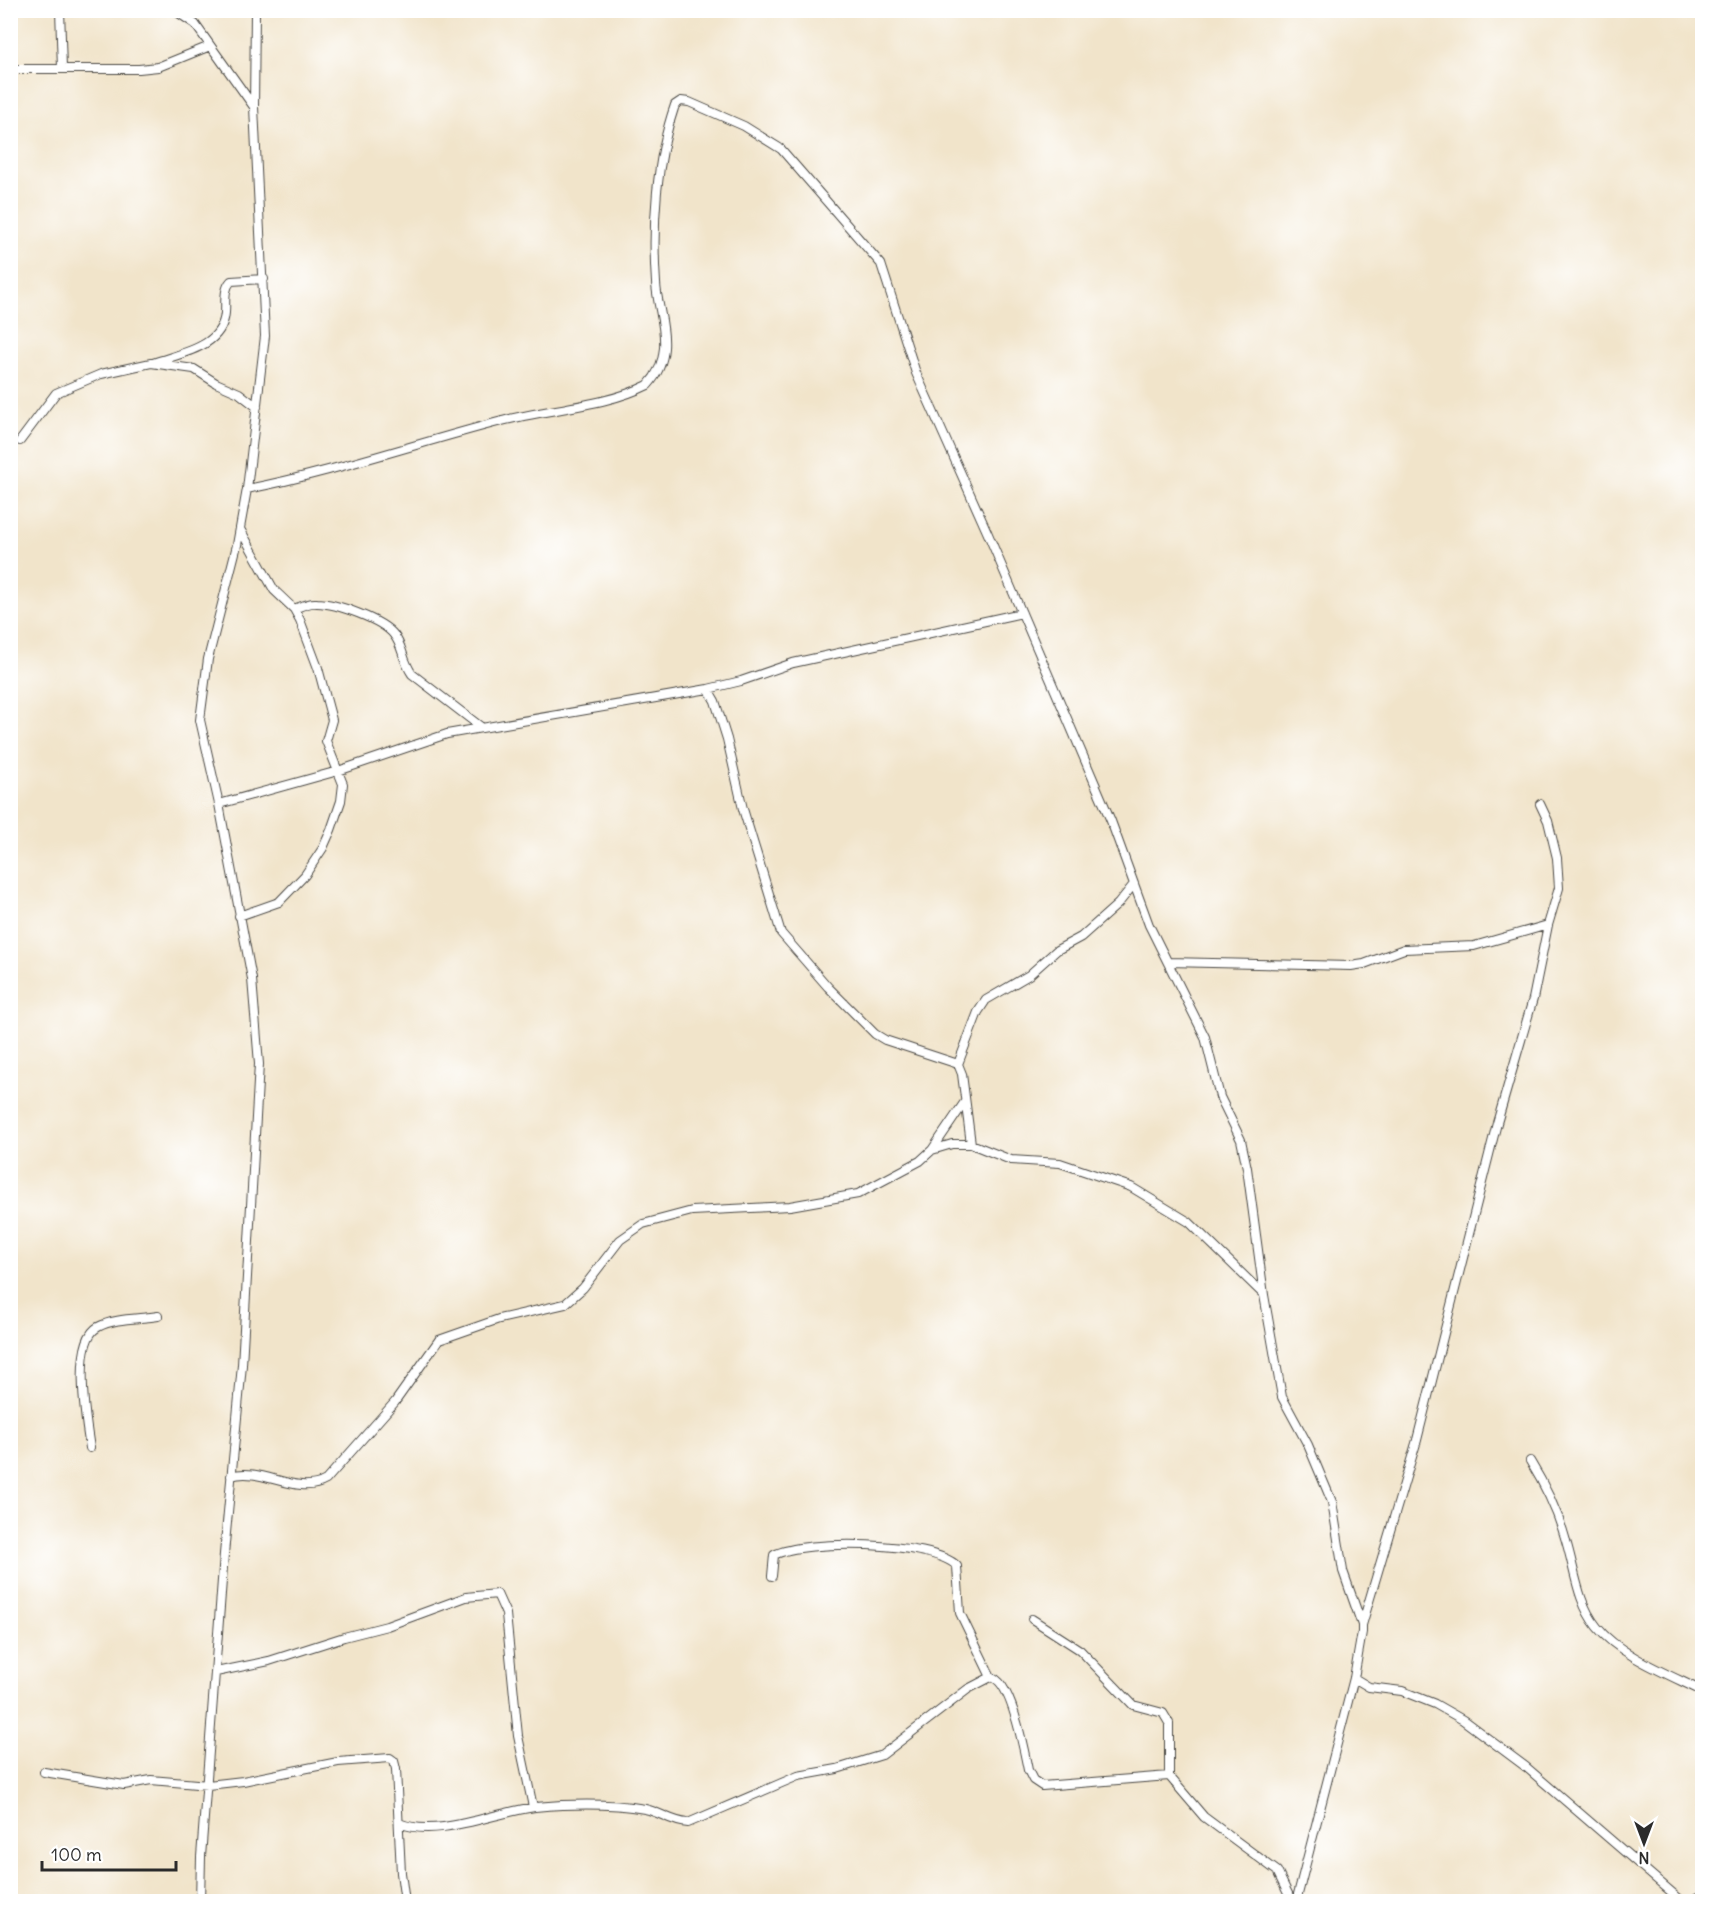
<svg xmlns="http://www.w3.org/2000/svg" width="1713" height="1912" font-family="Delius,sans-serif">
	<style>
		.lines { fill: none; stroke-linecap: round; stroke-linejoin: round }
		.minor-casing { stroke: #494743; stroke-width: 10 }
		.minor { stroke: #fff; stroke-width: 8 }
	</style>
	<rect width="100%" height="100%" fill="#fff"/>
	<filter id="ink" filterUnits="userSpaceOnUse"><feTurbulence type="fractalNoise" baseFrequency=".0167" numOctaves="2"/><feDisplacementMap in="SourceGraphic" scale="12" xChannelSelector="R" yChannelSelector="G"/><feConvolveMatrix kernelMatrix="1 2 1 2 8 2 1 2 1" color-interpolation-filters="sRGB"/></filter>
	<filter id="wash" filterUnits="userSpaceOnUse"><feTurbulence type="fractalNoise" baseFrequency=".008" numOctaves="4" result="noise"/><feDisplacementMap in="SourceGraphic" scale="24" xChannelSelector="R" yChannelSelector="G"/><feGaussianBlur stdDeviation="1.35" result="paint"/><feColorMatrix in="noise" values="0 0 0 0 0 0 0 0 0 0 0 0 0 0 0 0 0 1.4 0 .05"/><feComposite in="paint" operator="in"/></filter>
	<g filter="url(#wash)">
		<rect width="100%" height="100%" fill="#f1e4ca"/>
	</g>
	<g filter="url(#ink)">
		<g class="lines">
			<g class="minor-casing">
				<path id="minor" d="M60 10 62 68
					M174 10 195 24 254 107
					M10 69H139L158 67 210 46
					M153 363C180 353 222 348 225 313 226 302 223 290 231 281L264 279
					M20 441 56 393 101 374 151 363 194 369 216 383 239 393 257 407
					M247 489C334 472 417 443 502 421 550 408 604 407 648 385 658 374 663 362 664 348 666 326 657 305 656 283 652 226 656 159 675 105L681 101 689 102 744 126 781 149 881 264 916 373 988 534 1111 821 1149 925 1205 1037 1220 1097 1241 1140 1247 1168 1264 1295
					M294 609C301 606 309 602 317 603 336 603 383 620 394 635 403 646 402 660 412 674L481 727
					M708 689 715 701 727 739 743 809 781 933 828 987 875 1034 885 1040 958 1064 962 1074 971 1144
					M219 804 338 771 447 734 708 689 741 681 793 663 1022 613
					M239 916 279 902 305 875 323 848 331 830 341 801 343 784 326 741 332 720 318 668 300 620 294 609 274 590 240 529
					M1168 962 1351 966 1364 964 1404 949 1474 946 1548 925
					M958 1064 978 1012 986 1000 1029 975 1057 950 1081 937 1118 904 1134 884
					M932 1150 964 1103
					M90 1448C86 1423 72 1341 98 1327 114 1318 139 1319 158 1316
					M1530 1461C1546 1487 1558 1512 1566 1541 1575 1570 1577 1602 1597 1627 1619 1655 1670 1675 1702 1691
					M231 1476C262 1466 297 1497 326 1480L395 1402 439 1340 499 1319 565 1304 583 1288 620 1240 643 1224 692 1211 790 1206 858 1194 920 1161 932 1150 952 1144H971L1011 1160 1060 1163 1131 1187 1189 1222 1264 1295 1282 1397 1308 1445 1332 1502 1343 1571 1362 1625V1632L1354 1678 1296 1902
					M772 1576 774 1555C805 1539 932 1541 957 1566L960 1613 991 1677
					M1032 1619 1080 1650 1133 1705 1163 1713 1169 1723V1776L1204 1817 1277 1871 1292 1902
					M1362 1625 1417 1440 1497 1123 1533 999 1548 925 1559 888 1557 858 1548 821 1540 804
					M216 1672 269 1661 344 1637 387 1626 466 1597 497 1594 506 1614 518 1736 533 1807
					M1354 1678 1369 1687 1402 1691 1435 1704 1463 1720 1526 1767 1683 1902
					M44 1772 124 1785 151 1780 208 1785 243 1781 338 1762 390 1758 394 1761 396 1769 401 1873 405 1902
					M399 1823C437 1839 495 1812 535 1807 569 1804 610 1803 645 1809 660 1812 672 1822 688 1823L798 1776 837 1769 882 1755 968 1689 991 1677C1011 1680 1024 1750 1028 1770L1033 1780 1042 1786 1169 1776
					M200 1902 201 1857 224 1554 242 1365 259 1064 252 979 219 804 200 720 208 659 237 545 247 489 265 336 254 107 255 10
					M1685 1902 1702 1896"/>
			</g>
			<use href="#minor" class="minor"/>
		</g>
	</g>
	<rect width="1713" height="1912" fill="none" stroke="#fff" stroke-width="36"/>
	<g transform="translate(1644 1843) rotate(180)" stroke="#ffffff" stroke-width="4.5" paint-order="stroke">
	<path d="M0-4.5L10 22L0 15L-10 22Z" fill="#2b2b2b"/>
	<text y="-9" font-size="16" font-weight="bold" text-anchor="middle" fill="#2b2b2b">N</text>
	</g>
	<path d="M42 1861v9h134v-9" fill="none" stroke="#2b2b2b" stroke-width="3"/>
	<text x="51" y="1861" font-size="18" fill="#2b2b2b" stroke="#ffffff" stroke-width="4.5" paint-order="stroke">100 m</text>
</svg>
